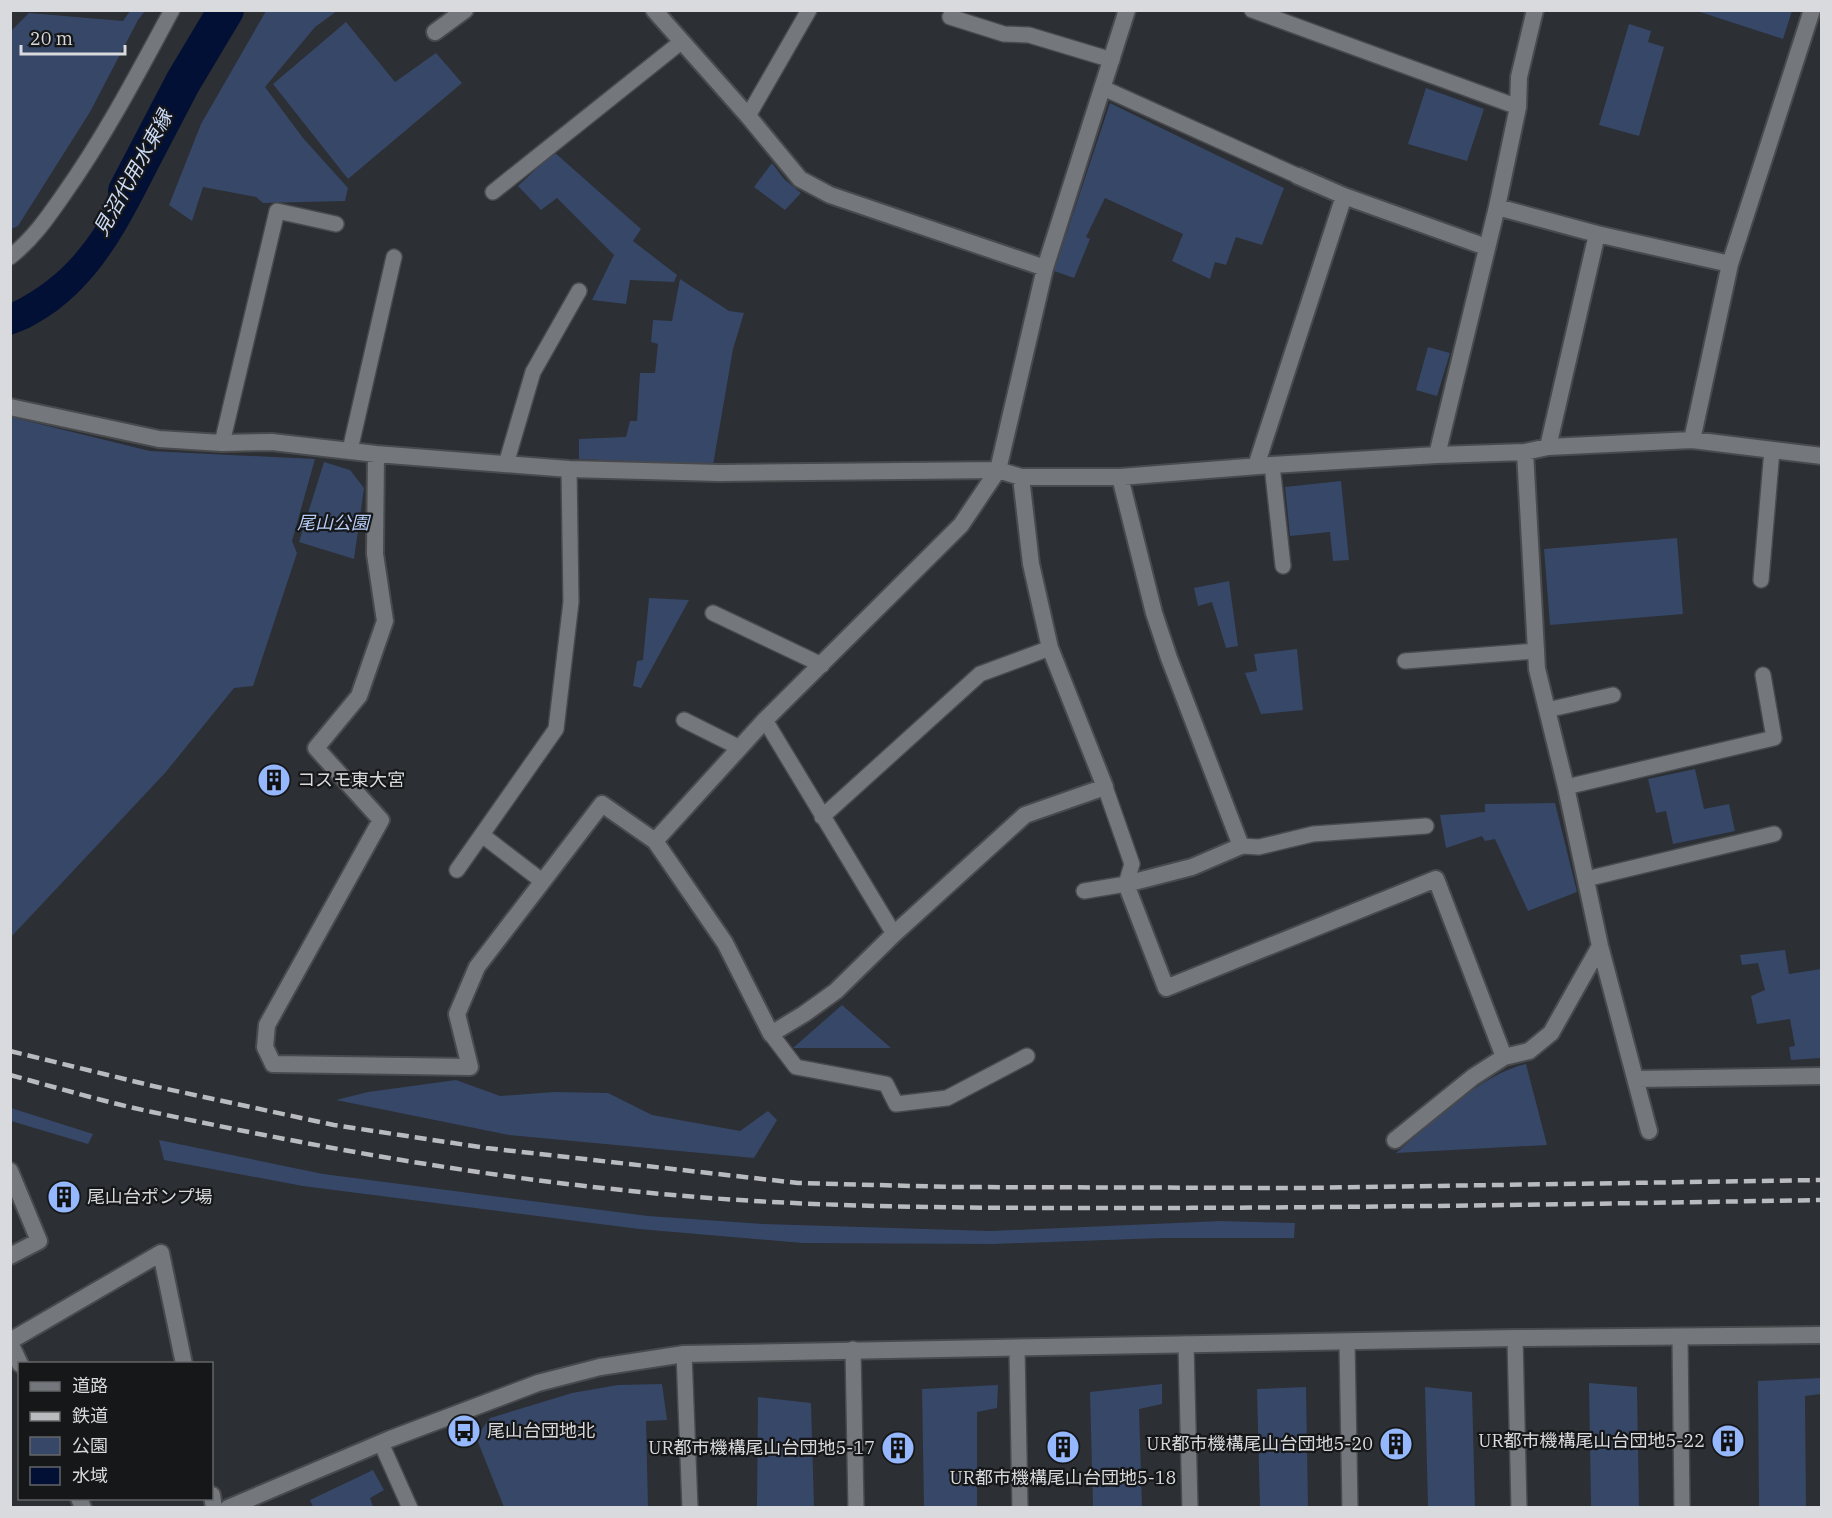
<svg xmlns="http://www.w3.org/2000/svg" width="1832" height="1518" font-family="'IBM Plex Serif','Noto Sans JP',serif">
	<style>
		.green { fill: #374768 }
		.water { fill: #031035 }
		.lines { fill: none; stroke-linecap: round; stroke-linejoin: round }
		.canal { stroke: #031035; stroke-width: 36 }
		.service-casing { stroke: #484a4d; stroke-width: 18 }
		.minor-casing { stroke: #484a4d; stroke-width: 20 }
		.tertiary-casing { stroke: #484a4d; stroke-width: 20 }
		.service { stroke: #74777c; stroke-width: 15 }
		.minor { stroke: #74777c; stroke-width: 16 }
		.tertiary { stroke: #74777c; stroke-width: 16 }
		.rail { stroke: #b9bbbe; stroke-width: 4.5; stroke-dasharray: 12 6; stroke-linecap: butt }
		.labels { text-anchor: middle; stroke-width: 4.5; stroke-linejoin: round; paint-order: stroke }
		.park-label { font-size: 18px; font-style: italic; fill: #b7ccf7; stroke: #161719 }
		.poi-label { font-size: 18px; fill: #d9dadd; stroke: #161719; text-anchor: start }
		.water-label { font-size: 20px; font-style: italic; fill: #cbdaf7; stroke: #161719 }
	</style>
	<rect width="100%" height="100%" fill="#2c2f33"/>
	<path class="green" d="M130 11H145L138 20 90 112 18 226 11 229V31L29 13 123 21Z
		M266 11H337L315 27 265 87 303 138 348 188 345 201 263 203 256 197 203 187 192 221 169 205 201 124Z
		M1697 11H1792L1783 39Z
		M346 22 395 82 436 53 462 83 348 179 273 84Z
		M1629 24 1651 31 1648 42 1664 47 1639 136 1599 125Z
		M1426 88 1484 109 1467 161 1408 144Z
		M1110 103 1284 188 1262 245 1236 237 1226 265 1215 262 1210 279 1172 261 1183 234 1105 198 1086 237 1090 239 1074 278 1054 271Z
		M554 152 641 229 633 241 677 275 674 282 630 280 626 304 592 300 614 255 557 198 541 210 518 186Z
		M772 163 784 179 801 193 785 210 754 187Z
		M680 279 729 311 744 313 733 349 713 465 579 459V439L626 437 630 421H637L640 373H655L658 344 651 342 653 320 672 321Z
		M1428 347 1450 353 1437 396 1416 390Z
		M11 417 150 451 315 459 292 541 297 553 253 686 234 688 165 773 11 937Z
		M324 462 350 470 364 488 354 559 299 542Z
		M1341 481 1349 560 1333 561 1330 532 1290 536 1285 487Z
		M1677 538 1683 614 1550 625 1544 549Z
		M1229 581 1238 646 1226 648 1212 602 1198 606 1194 588Z
		M649 598 689 600 641 688 633 686 637 661 643 660Z
		M1297 649 1303 710 1261 714 1245 673 1257 671 1254 654Z
		M1695 769 1704 809 1729 804 1735 831 1673 844 1666 811 1656 813 1648 779Z
		M1555 803 1577 892 1528 911 1495 839 1485 841 1482 836 1446 848 1440 815 1485 812V804Z
		M1785 950 1789 974 1821 969V1058L1791 1060 1789 1047 1795 1046 1790 1019 1757 1024 1751 996 1765 990 1758 963 1742 965 1740 955Z
		M842 1005 891 1048H793Z
		M1526 1064 1547 1145 1396 1153C1431 1123 1481 1074 1526 1064Z
		M456 1080 500 1096 554 1092 608 1093 652 1115 740 1131 768 1111 777 1120 754 1158 509 1135 336 1100 368 1092Z
		M10 1108H11L93 1134 88 1144 11 1121Z
		M159 1140 323 1174 648 1216 763 1224 991 1231 1221 1221 1295 1223 1294 1238H1163L993 1244 803 1243 639 1229 303 1186 164 1160Z
		M1821 1378V1394L1805 1396 1806 1507H1759L1758 1381Z
		M1589 1383 1637 1387 1639 1507H1591Z
		M662 1384 667 1420 646 1421 648 1507H504L476 1437 490 1418 572 1393 618 1385Z
		M1162 1384V1404L1139 1409 1142 1507H1093L1090 1392Z
		M998 1385 997 1408 977 1412V1507H924L922 1389Z
		M1306 1387 1308 1507H1260L1257 1389Z
		M1425 1387 1472 1392 1475 1507H1428Z
		M758 1397 811 1403 814 1507H757Z
		M373 1470 384 1490 370 1498 373 1507H313L310 1500Z"/>
	<path class="water" d="M137 144 166 152C134 216 102 288 36 324 28 329 19 332 11 335V303C81 269 107 212 137 144Z"/>
	<g class="lines">
		<path class="canal" d="M126 191 183 82 226 10"/>
		<g class="service-casing">
			<path id="service" d="M1252 10 1518 107
				M950 17 1004 34 1029 35 1112 60
				M1103 88 1298 176
				M748 116 809 10
				M493 192 681 42
				M10 257C33 239 48 217 64 194 105 136 138 73 172 10
				M222 443 277 211 336 224
				M350 450 394 257
				M506 464 533 372 579 291
				M1272 465 1283 566
				M1761 580 1772 450
				M713 613 822 665
				M1405 661 1536 651
				M1547 710 1613 695
				M684 720 740 748
				M765 720 894 934
				M1566 787 1774 738 1763 675
				M822 817 980 674 1050 648
				M482 835 542 881
				M1241 846 1259 847 1313 834 1426 826
				M457 870 556 729 571 602 569 469
				M1586 879 1774 834
				M1084 891 1126 884 1132 864 1105 787
				M771 1034 796 1067 886 1084 896 1104 947 1098 1027 1056
				M1680 1337 1682 1508
				M1515 1338 1519 1508
				M1347 1342 1350 1508
				M1186 1344 1190 1508
				M853 1349 856 1508
				M1017 1349 1020 1508
				M684 1354 690 1508
				M381 1443 410 1508"/>
		</g>
		<g class="minor-casing">
			<path id="minor" d="M654 10 748 116 800 179 830 195 1045 268
				M435 32 465 10
				M1298 176 1344 196 1486 247
				M1497 207 1597 234
				M10 407 159 439 222 443 272 442 376 454 569 469 719 473 998 470 1021 477H1120L1272 465 1437 455 1525 452 1548 447 1692 440 1822 456
				M1692 440 1730 264 1812 10
				M1548 447 1597 234 1730 264
				M1525 452 1537 669 1566 787 1600 946 1649 1131
				M376 454 375 554 385 621 359 696 316 748 381 820 267 1025 265 1047 273 1064 470 1067 457 1014 477 967 602 804 655 841 725 943 771 1034 804 1014 836 991 894 934 1025 815 1105 787 1050 648 1031 564 1021 477
				M1437 455 1497 207 1518 107 1519 77 1535 10
				M1256 466 1344 196
				M1120 477 1154 613 1169 658 1241 846 1192 867 1126 884 1166 988 1436 879 1504 1057
				M655 841 765 720 961 525 998 470 1045 268 1127 10
				M1636 1079 1822 1076
				M1395 1140 1473 1077 1504 1057 1529 1051 1551 1033 1600 946
				M10 1171 39 1241 10 1256
				M10 1341 161 1253 184 1364
				M10 1343 20 1364
				M212 1495 214 1508
				M79 1498 83 1508"/>
		</g>
		<g class="tertiary-casing">
			<path id="tertiary" d="M228 1508 390 1439 538 1383 600 1367 684 1354 1515 1338 1822 1335"/>
		</g>
		<use href="#service" class="service"/>
		<use href="#minor" class="minor"/>
		<use href="#tertiary" class="tertiary"/>
		<path class="rail" d="M10 1051 153 1086 334 1125 486 1148 798 1183 953 1187 1301 1188 1822 1180
			M10 1075C58 1088 105 1102 152 1112 307 1145 464 1174 622 1190 786 1208 951 1208 1116 1208 1351 1208 1586 1204 1822 1200"/>
	</g>
	<defs>
		<g id="building-disc" transform="scale(1.725)"><circle r="9.5" fill="#94b7fd" stroke="#161719"/><path d="M-4-6H4V6H1V3H-1V6H-4ZM-2.5-4.3h1.7v1.8h-1.7ZM.8-4.3h1.7v1.8H.8ZM-2.5-1h1.7V.8h-1.7ZM.8-1h1.7V.8H.8Z" fill="#111"/></g>
		<g id="bus-disc" transform="scale(1.725)"><circle r="9.5" fill="#94b7fd" stroke="#161719"/><path d="M-5-6H5V4H4V6H2V4H-2V6H-4V4H-5ZM-3.5-4V0h7V-4ZM-3.5 1.2v1.5H-2V1.2ZM2 1.2v1.5H3.5V1.2Z" fill="#111"/></g>
	</defs>
	<g fill-rule="evenodd">
		<use href="#building-disc" x="274" y="780"/>
		<use href="#building-disc" x="64" y="1197"/>
		<use href="#bus-disc" x="464" y="1431"/>
		<use href="#building-disc" x="1728" y="1441"/>
		<use href="#building-disc" x="1396" y="1444"/>
		<use href="#building-disc" x="1063" y="1447"/>
		<use href="#building-disc" x="898" y="1448"/>
	</g>
	<g class="labels">
		<g class="park-label">
			<text x="333" y="529">尾山公園</text>
		</g>
		<g class="poi-label">
			<text x="297" y="786">コスモ東大宮</text>
			<text x="87" y="1203">尾山台ポンプ場</text>
			<text x="487" y="1437">尾山台団地北</text>
			<text x="1705" y="1447" text-anchor="end">UR都市機構尾山台団地5-22</text>
			<text x="1373" y="1450" text-anchor="end">UR都市機構尾山台団地5-20</text>
			<text x="875" y="1454" text-anchor="end">UR都市機構尾山台団地5-17</text>
			<text x="1063" y="1484" text-anchor="middle">UR都市機構尾山台団地5-18</text>
		</g>
		<g class="water-label">
			<text transform="translate(133 173) rotate(-61)" y="7">見沼代用水東縁</text>
		</g>
	</g>
	<rect width="1832" height="1518" fill="none" stroke="#d9dadd" stroke-width="24"/>
	<rect x="18" y="1362" width="195" height="138" fill="#161719" stroke="#646567" stroke-width="1.5"/>
	<rect x="30" y="1382" width="30" height="9" fill="#74777c" stroke="#646567" stroke-width="1.5"/>
	<text x="72" y="1392" font-size="18" fill="#d9dadd">道路</text>
	<rect x="30" y="1412" width="30" height="9" fill="#b9bbbe" stroke="#646567" stroke-width="1.5"/>
	<text x="72" y="1422" font-size="18" fill="#d9dadd">鉄道</text>
	<rect x="30" y="1437" width="30" height="18" fill="#374768" stroke="#646567" stroke-width="1.5"/>
	<text x="72" y="1452" font-size="18" fill="#d9dadd">公園</text>
	<rect x="30" y="1467" width="30" height="18" fill="#031035" stroke="#646567" stroke-width="1.5"/>
	<text x="72" y="1482" font-size="18" fill="#d9dadd">水域</text>
	<path d="M21 45v9h104v-9" fill="none" stroke="#d9dadd" stroke-width="3"/>
	<text x="30" y="45" font-size="18" fill="#d9dadd" stroke="#161719" stroke-width="4.5" paint-order="stroke">20 m</text>
</svg>
